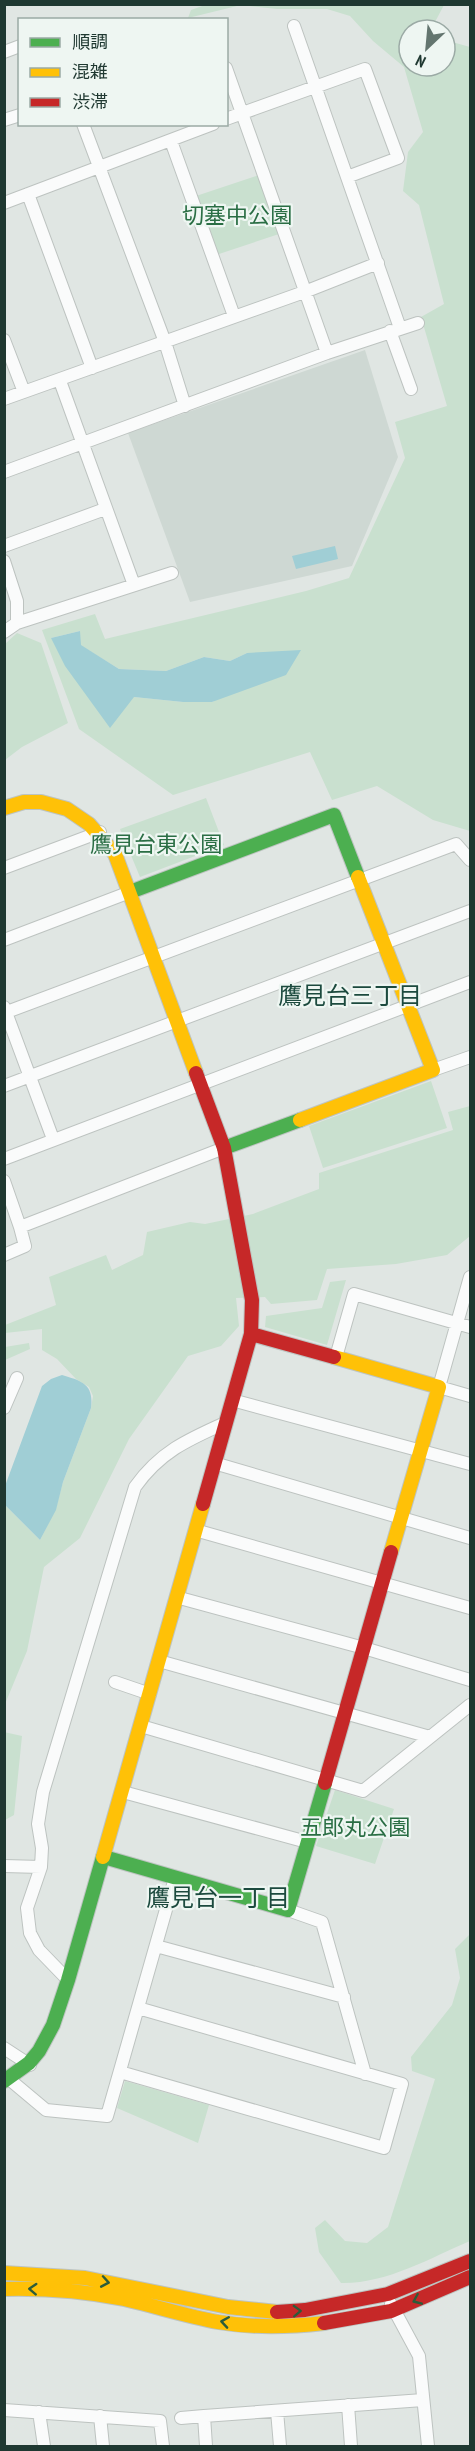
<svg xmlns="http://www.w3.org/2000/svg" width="475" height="2451" font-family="'PT Sans Narrow','Noto Sans JP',sans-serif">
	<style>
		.built { fill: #ced8d3 }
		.green { fill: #c9e0cf; fill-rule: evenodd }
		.water { fill: #a0ced5 }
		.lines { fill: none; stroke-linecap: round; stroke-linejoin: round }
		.street-casing { stroke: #bdc3c0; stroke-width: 14 }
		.fast-casing { stroke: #bdc4c1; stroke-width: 16 }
		.slow-casing { stroke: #bdc4c1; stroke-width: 16 }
		.jam-casing { stroke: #bdc4c1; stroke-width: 16 }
		.street { stroke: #fafbfb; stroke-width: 12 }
		.fast { stroke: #4caf50; stroke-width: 14 }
		.slow { stroke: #ffc107; stroke-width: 14 }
		.jam { stroke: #c62828; stroke-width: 14 }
		.oneway { stroke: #2c5c3a }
		.labels { text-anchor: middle; stroke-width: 4.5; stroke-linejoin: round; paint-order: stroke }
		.park-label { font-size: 22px; fill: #2a6e44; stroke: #eef6f2 }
		.neighbourhood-label { font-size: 24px; fill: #1c4a3e; stroke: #eef6f2 }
	</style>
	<rect width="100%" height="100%" fill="#e0e6e3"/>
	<path class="built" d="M365 350 398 457 352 566 190 602 128 433Z"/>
	<path class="green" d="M205 5H444L435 22 439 30H409V66H445V40L470 47V831L433 820 377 786 332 800 310 752 173 795 79 729 42 630 95 614 105 639 306 591 349 578 405 458 395 422 447 406 421 317 444 304 419 205 403 191 408 152 423 132 404 67 373 41 350 16 327 9H277L241 5 188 18 191 10ZM80 631V645L119 669 166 671 204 657 230 661 247 653 213 702H183L134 697 51 638Z
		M259 175 279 234 216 255 196 196Z
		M17 633 41 643 68 723 22 747 5 760V644Z
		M206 798 224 845 140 877 120 829Z
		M431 1081 447 1128 323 1168 309 1126Z
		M470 1106V1236L447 1255 396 1264 327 1269 317 1300 271 1304 265 1297 236 1298 239 1326 221 1346 188 1356 129 1439 80 1538 44 1567 27 1651 5 1704V1505L40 1540 56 1508 63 1482 91 1408 93 1396 89 1387 76 1379 57 1359 42 1350V1329L5 1333V1325L56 1305 49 1277 106 1255 112 1270 143 1255 147 1232 190 1222 205 1224 253 1214 319 1189V1173L453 1130 448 1112Z
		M346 1280 327 1345 265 1327 266 1316 322 1308 330 1282Z
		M29 1343 30 1349 5 1360V1347Z
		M4 1732 22 1736 14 1815 5 1820Z
		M335 1790 394 1809 375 1864 316 1846Z
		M470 1934V2241C430 2258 386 2284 341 2283L319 2252 315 2228 325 2220 345 2241 367 2243 388 2227 435 2079 412 2071 411 2057 452 2005 460 1978 455 1949Z
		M125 2081 209 2105 198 2143 117 2108Z"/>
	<path class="water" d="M335 546 338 559 296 569 292 556Z
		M80 631 81 645 119 669 166 671 204 657 230 661 247 653 301 650 286 675 212 702H183L134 697 110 728 65 666 51 638Z
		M62 1375C82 1381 94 1384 91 1408L63 1482 56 1510 40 1540 5 1505V1486L42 1386 51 1379Z"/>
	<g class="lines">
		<g class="street-casing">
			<path id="street" d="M294 26 400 328
				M4 52 20 46
				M226 68 327 353
				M226 119 365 69 398 158 347 177
				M4 120 20 115
				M83 124 165 342 185 406
				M171 141 234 316
				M28 194 92 368
				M4 203 213 124
				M390 331 411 389
				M4 340 24 392
				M60 381 134 585
				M4 399 307 291 378 263
				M4 472 327 353 418 323
				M4 546 105 509
				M4 561 17 601V623L4 632
				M17 623 172 573
				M4 868 100 832
				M4 940 130 892
				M4 1007 53 1139
				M4 1013 456 844 470 860
				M433 1070 470 1057
				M4 1086 470 911
				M4 1159 470 982
				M4 1181 20 1227 224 1148
				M4 1255 25 1246 20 1227
				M470 1277 439 1387 470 1396
				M336 1357 354 1294 470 1327
				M232 1400 470 1464
				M4 1408 17 1378
				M214 1463 470 1538
				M195 1530 470 1608
				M176 1597 364 1648 470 1680
				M159 1661 430 1737
				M115 1682 150 1694
				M141 1726 363 1791 470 1705
				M123 1792 307 1842
				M4 1866 41 1867
				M288 1910 322 1922 365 2074
				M156 1946 344 1997
				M68 1980 39 1950 30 1933 27 1908 41 1867 42 1848 38 1824 43 1792 135 1487C160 1452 187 1440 225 1423
				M4 2048 30 2065
				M120 2072 384 2148 402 2084 138 2008
				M9 2079 46 2110 107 2116 175 1878
				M391 2304 419 2356 428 2446
				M348 2405 351 2446
				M4 2410 160 2421 163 2446
				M277 2411 280 2446
				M39 2412 44 2446
				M100 2416 103 2446
				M181 2418 204 2416
				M206 2446 204 2416 423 2400"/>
		</g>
		<g class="fast-casing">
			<path id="fast" d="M130 892 334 815 358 877
				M224 1148 300 1120
				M104 1857 288 1910 325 1783
				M4 2081 29 2063 39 2051 53 2025 68 1980 103 1857"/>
		</g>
		<g class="slow-casing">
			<path id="slow" d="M4 808 24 802H41L67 809 89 824 115 854 196 1073
				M300 1120 433 1070 358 877
				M334 1357 439 1387 391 1552
				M103 1857 203 1504
				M4 2273 85 2278 228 2307 277 2312
				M4 2289C44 2288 84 2291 124 2299 155 2306 186 2316 218 2322 253 2328 289 2327 324 2323"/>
		</g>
		<g class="jam-casing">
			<path id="jam" d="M196 1073 224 1148 252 1300 251 1334 203 1504
				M251 1334 334 1357
				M325 1783 391 1552
				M277 2312 305 2310 388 2294 470 2261
				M324 2323 391 2311 470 2277"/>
		</g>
		<use href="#street" class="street"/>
		<use href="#fast" class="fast"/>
		<use href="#slow" class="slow"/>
		<use href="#jam" class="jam"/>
	</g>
	<defs><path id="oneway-chevron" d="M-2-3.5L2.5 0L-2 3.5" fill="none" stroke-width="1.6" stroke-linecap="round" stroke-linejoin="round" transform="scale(1.5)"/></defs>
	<g class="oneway">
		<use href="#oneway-chevron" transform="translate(105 2282) rotate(10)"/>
		<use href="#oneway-chevron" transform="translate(33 2289) rotate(-177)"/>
		<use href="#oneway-chevron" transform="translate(417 2300) rotate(157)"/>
		<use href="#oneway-chevron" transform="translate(297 2311) rotate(-2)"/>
		<use href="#oneway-chevron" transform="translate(225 2322) rotate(-171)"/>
	</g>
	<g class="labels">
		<g class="park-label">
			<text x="237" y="223">切塞中公園</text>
			<text x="156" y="852">鷹見台東公園</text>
			<text x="355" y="1835">五郎丸公園</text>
		</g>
		<g class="neighbourhood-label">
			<text x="350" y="1004">鷹見台三丁目</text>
			<text x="218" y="1906">鷹見台一丁目</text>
		</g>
	</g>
	<rect width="475" height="2451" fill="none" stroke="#1f3831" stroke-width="12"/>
	<rect x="18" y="18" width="210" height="108" fill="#eef6f2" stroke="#9baaa5" stroke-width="1.5"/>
	<rect x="30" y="38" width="30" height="9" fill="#4caf50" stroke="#9baaa5" stroke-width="1.5"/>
	<text x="72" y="48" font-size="18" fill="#1f3831">順調</text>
	<rect x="30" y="68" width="30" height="9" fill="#ffc107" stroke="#9baaa5" stroke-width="1.5"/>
	<text x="72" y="78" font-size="18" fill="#1f3831">混雑</text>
	<rect x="30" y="98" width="30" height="9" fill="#c62828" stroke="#9baaa5" stroke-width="1.5"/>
	<text x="72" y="108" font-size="18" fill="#1f3831">渋滞</text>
	<g transform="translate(427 48) rotate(206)"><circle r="28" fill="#eef6f2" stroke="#9baaa5" stroke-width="1.5"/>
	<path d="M0-4.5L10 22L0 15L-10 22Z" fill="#63756f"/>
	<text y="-9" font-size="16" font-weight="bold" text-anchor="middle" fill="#1f3831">N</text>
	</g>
</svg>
